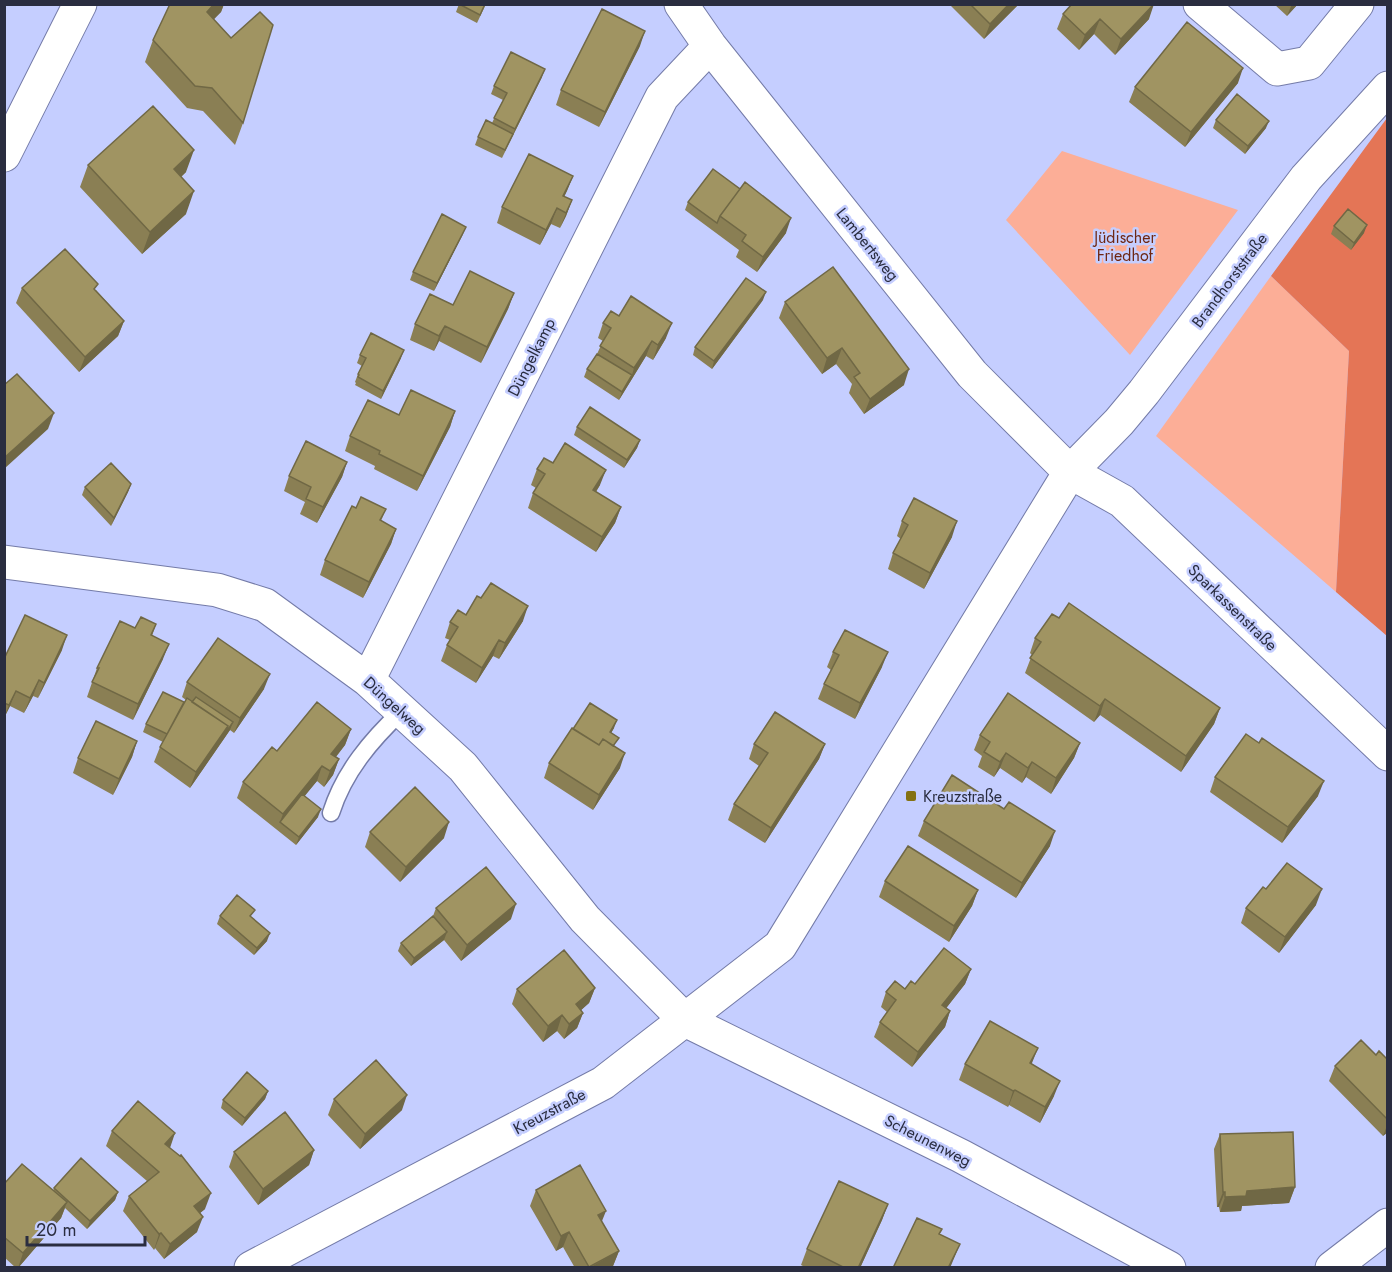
<svg xmlns="http://www.w3.org/2000/svg" width="1392" height="1272" font-family="Jost,sans-serif">
	<style>
		.green { fill: #fcae97 }
		.forest { fill: #e47556 }
		.lines { fill: none; stroke-linecap: round; stroke-linejoin: round }
		.service-casing { stroke: #747ba8; stroke-width: 19 }
		.minor-casing { stroke: #747ba8; stroke-width: 35 }
		.service { stroke: #fff; stroke-width: 16 }
		.minor { stroke: #fff; stroke-width: 33 }
		.wall { fill: #8a7f54 }
		.shaded-wall { fill: #706845 }
		.building { fill: #a09462; stroke: #706845; stroke-width: 1.5 }
		.poi-dot { fill: #847111; stroke: #c5ceff; stroke-width: 2 }
		.labels { text-anchor: middle; stroke-width: 5; stroke-linejoin: round; paint-order: stroke }
		.park-label { font-size: 16px; fill: #6e2713; stroke: #c5ceff }
		.street-label { font-size: 16px; fill: #2a2d40; stroke: #c5ceff }
		.poi-label { font-size: 16px; fill: #2a2d40; stroke: #c5ceff; text-anchor: start }
	</style>
	<rect width="100%" height="100%" fill="#c5ceff"/>
	<path class="green" d="M1062 151 1238 210 1130 355 1006 220Z
		M1271 276 1349 351 1336 592 1156 436Z"/>
	<path class="forest" d="M1387 118V636L1336 592 1349 351 1271 276Z"/>
	<g class="lines">
		<g class="service-casing">
			<path id="service" d="M331 813C344 772 371 740 402 711"/>
		</g>
		<g class="minor-casing">
			<path id="minor" d="M681 4 710 46 972 374 1070 472 1122 501 1388 754
				M1200 4 1277 69 1309 63 1357 4
				M4 155 80 4
				M4 562 217 590 265 605 368 680 463 767 585 919 685 1020 961 1156 1169 1268
				M368 680 662 97 710 46
				M251 1268 603 1083 780 946 1070 472 1119 422 1144 392 1306 178 1388 88
				M1332 1268 1388 1225"/>
		</g>
		<use href="#service" class="service"/>
		<use href="#minor" class="minor"/>
	</g>
	<path class="wall" d="M170 4H224L221 12 213 19 243 123 235 145 203 111 187 108 145 62 153 40Z
		M459 4H486L477 23 456 12Z
		M949 4H1019L984 39Z
		M1274 4H1298L1287 16Z
		M1063 14 1149 19 1115 55 1094 34 1079 50 1057 29Z
		M640 46 599 127 556 105 561 90Z
		M542 77 502 158 475 145 478 137 492 123 503 100 491 94 494 86Z
		M1238 83 1185 147 1129 102 1135 87Z
		M1216 120 1266 128 1245 154 1213 128Z
		M88 165 186 172 181 177 186 214 142 254 80 187Z
		M573 176 564 197 572 200 566 216 560 228 551 224 540 245 497 223 502 207Z
		M688 202 786 233 757 272 736 257 739 250 685 210Z
		M1334 226 1364 233 1351 250 1331 234Z
		M463 234 434 291 410 280 413 272Z
		M22 288 96 290 124 321 118 336 79 372 16 303Z
		M514 293 508 309 481 363 439 341 434 351 410 340 415 324 453 305Z
		M763 300 712 369 693 355 695 347Z
		M785 302 904 385 864 414 849 393 852 384 836 364 822 374 779 318Z
		M619 316 666 338 653 360 646 356 619 400 584 377 587 369 597 354 603 341 598 338 603 323Z
		M360 355 401 358 381 399 355 385 356 383 355 382 358 374 362 366 357 363Z
		M455 411 450 427 417 491 374 469 375 466 345 451 350 436 399 415Z
		M577 427 640 440 637 448 624 468 574 435Z
		M347 462 342 477 317 523 300 514 305 502 284 491 289 476Z
		M553 463 600 485 596 492 621 507 615 523 596 552 528 508 533 493 536 488 531 485 537 469Z
		M131 484 128 492 111 526 82 495 85 487Z
		M356 508 386 509 381 521 396 529 391 544 363 598 320 575 325 560Z
		M902 521 952 537 924 589 888 569 893 553 901 539 897 536Z
		M466 615 523 621 499 659 493 656 476 683 441 661 447 645 450 640 445 638 450 622Z
		M1059 618 1220 708 1214 724 1181 772 1100 715 1094 722 1025 673 1032 655 1030 653 1035 638Z
		M156 624 152 636 163 659 133 720 87 697 97 668 135 628Z
		M62 650 38 698 33 696 24 713 10 706 4 718V659Z
		M833 652 882 667 855 719 818 699 824 684 831 670 827 667Z
		M187 682 264 689 234 733 230 730 190 788 154 762 160 747 163 742 143 732 146 724 184 702 186 700 182 697Z
		M614 728 611 733 620 768 593 810 544 778 549 763 573 729Z
		M351 729 345 745 336 757 339 759 333 775 324 787 317 781 304 796 318 817 296 845 237 798 243 782Z
		M980 735 1080 743 1074 758 1051 794 1026 777 1022 783 1000 768 994 777 978 767 982 756 974 750Z
		M137 741 132 757 113 795 73 773 78 758Z
		M754 744H825L819 759 765 843 728 820 734 804 759 766 749 759Z
		M1215 777 1318 796 1282 843 1210 792Z
		M1004 809 1050 846 1016 898 918 836 924 821Z
		M370 832 444 838 400 882 365 847Z
		M885 881 978 890 972 906 949 942 879 897Z
		M1266 889 1316 905 1279 953 1241 923 1246 908Z
		M436 908 511 919 461 961 444 940 411 966 398 951 401 943 433 916Z
		M220 916 252 918 267 941 254 955 217 924Z
		M971 969 965 984 946 1008 950 1011 945 1027 912 1067 874 1037 880 1022 887 1012 881 1007 886 992 905 989 915 984Z
		M595 988 589 1003 581 1010 583 1013 577 1028 564 1039 557 1031 543 1042 512 1004 517 989Z
		M1388 1060V1132L1383 1136 1329 1081 1335 1066Z
		M965 1064H1032L1054 1096 1040 1123 1009 1105 1008 1107 959 1080Z
		M268 1091 265 1099 242 1126 221 1108 223 1100Z
		M334 1099 402 1110 360 1149 328 1115Z
		M112 1131 170 1148 205 1209 200 1213 197 1232 164 1259 155 1248 154 1250 123 1211 129 1196 147 1181 106 1146Z
		M1220 1134 1295 1187 1289 1203 1242 1206 1241 1211 1220 1212 1219 1207H1217L1214 1149Z
		M314 1150 309 1165 258 1205 229 1167 234 1152Z
		M4 1184 53 1191 54 1188 118 1192 115 1200 87 1229 65 1208 61 1218 18 1268H16L4 1257Z
		M536 1190 602 1222 619 1251 613 1266 611 1268H575L563 1247 556 1251 530 1206Z
		M888 1204 882 1220 860 1268H807L801 1265 807 1249Z"/>
	<path class="shaded-wall" d="M214 4H224L221 12 199 35 207 12Z
		M1009 4H1019L984 39 990 24Z
		M1154 4 1149 19 1115 55 1121 39Z
		M1292 4H1298L1287 16Z
		M1100 19 1094 34 1079 50 1085 35Z
		M645 31 640 46 599 127 605 112Z
		M1243 68 1238 83 1185 147 1191 132Z
		M545 69 542 77 512 137 515 129Z
		M1269 121 1266 128 1245 154 1248 146Z
		M194 150 186 172 166 191 174 169Z
		M573 176 567 191 557 211 563 196Z
		M194 191 186 214 142 254 150 232Z
		M572 200 566 216 560 228 566 213Z
		M557 208 551 224 540 245 546 230Z
		M791 218 786 233 757 272 763 257Z
		M1367 225 1364 233 1351 250 1354 243Z
		M466 227 463 234 434 291 437 283Z
		M766 292 763 300 712 369 714 361Z
		M514 293 508 309 481 363 487 347Z
		M124 321 118 336 79 372 85 357Z
		M672 323 666 338 653 360 658 345Z
		M445 326 439 341 434 351 439 336Z
		M652 341 646 356 619 400 622 392 632 375 634 368Z
		M842 348 836 364 822 374 827 358Z
		M404 350 401 358 381 399 383 391Z
		M909 369 904 385 864 414 870 399Z
		M455 411 450 427 417 491 423 476Z
		M54 413 48 429 4 469V458Z
		M640 440 637 448 624 468 627 460Z
		M347 462 342 477 317 523 323 507Z
		M606 470 600 485 587 505 593 490Z
		M131 484 128 492 111 526 114 518Z
		M621 507 615 523 596 552 602 537Z
		M957 521 952 537 924 589 930 573Z
		M396 529 391 544 363 598 369 582Z
		M528 606 523 621 499 659 505 643Z
		M67 635 62 650 38 698 44 683Z
		M499 640 493 656 476 683 482 668Z
		M169 644 163 659 133 720 138 704Z
		M888 652 882 667 855 719 860 703Z
		M270 674 264 689 234 733 240 718Z
		M39 680 33 696 24 713 30 698Z
		M16 691 10 706 4 718 9 705Z
		M1105 699 1100 715 1094 722 1100 706Z
		M1220 708 1214 724 1181 772 1186 756Z
		M617 720 614 728 607 740 610 732Z
		M233 722 230 730 190 788 196 772 228 726Z
		M351 729 345 745 326 769 331 754Z
		M137 741 132 757 113 795 119 779Z
		M1080 743 1074 758 1051 794 1056 778Z
		M825 744 819 759 765 843 771 828Z
		M625 753 620 768 593 810 599 795Z
		M1006 753 1000 768 994 777 1000 762Z
		M339 759 333 775 324 787 330 771Z
		M1032 762 1026 777 1022 783 1028 768Z
		M322 766 317 781 282 824 280 822 283 814Z
		M1324 781 1318 796 1282 843 1288 827Z
		M321 809 318 817 296 845 299 837Z
		M449 822 444 838 400 882 406 867Z
		M1055 831 1050 846 1016 898 1022 883Z
		M1322 889 1316 905 1279 953 1285 937Z
		M978 890 972 906 949 942 954 926Z
		M516 904 511 919 461 961 467 945Z
		M447 932 444 940 411 966 414 958Z
		M270 933 267 941 254 955 257 948Z
		M971 969 965 984 937 1020 942 1005Z
		M595 988 589 1003 570 1020 576 1004Z
		M950 1011 945 1027 912 1067 918 1052Z
		M583 1013 577 1028 564 1039 569 1024Z
		M562 1015 557 1031 543 1042 548 1026Z
		M1038 1048 1032 1063 1024 1079 1030 1063Z
		M1060 1081 1054 1096 1040 1123 1045 1107Z
		M1015 1090 1009 1105 1008 1107 1013 1091Z
		M268 1091 265 1099 242 1126 245 1118Z
		M407 1095 402 1110 360 1149 365 1134Z
		M1388 1123V1132L1383 1136Z
		M175 1133 170 1148 165 1144Z
		M314 1150 309 1165 258 1205 263 1189Z
		M1295 1187 1289 1203 1242 1206 1241 1211 1220 1212 1225 1197 1247 1191Z
		M118 1192 115 1200 87 1229 90 1221Z
		M1223 1192H1225L1219 1207H1217Z
		M211 1193 205 1209 189 1222 194 1206Z
		M67 1202 61 1218 18 1268 23 1253Z
		M888 1204 882 1220 860 1268H858Z
		M606 1211 600 1226 598 1215Z
		M203 1217 197 1232 164 1259 170 1244Z
		M569 1232 563 1247 556 1251 561 1236Z
		M161 1233 155 1248 154 1250 159 1234Z
		M960 1244 950 1268H948Z
		M619 1251 613 1266 611 1268H589Z"/>
	<path class="building" d="M170 4H214L207 12 231 38 260 12 273 25 243 123 212 88 195 86 153 40Z
		M459 4H485L480 15Z
		M970 4H1009L990 24Z
		M1072 4H1154L1121 39 1100 19 1085 35 1063 14Z
		M602 9 645 31 605 112 561 90Z
		M1187 22 1243 68 1191 132 1135 87Z
		M511 52 545 69 515 129 494 118 507 93 494 86Z
		M1237 94 1269 121 1248 146 1216 120Z
		M153 106 194 150 174 169 194 191 150 232 88 165Z
		M486 120 513 134 505 150 478 137Z
		M529 154 573 176 563 196 572 200 566 213 557 208 546 230 502 207Z
		M713 169 740 189 720 216 717 223 688 202Z
		M745 182 791 218 763 257 742 241 746 235 720 216Z
		M1348 209 1367 225 1354 243 1334 226Z
		M442 214 466 227 437 283 413 272Z
		M65 249 98 284 94 289 124 321 85 357 22 288Z
		M833 267 909 369 870 399 854 377 860 373 842 348 827 358 785 302Z
		M470 271 514 293 487 347 445 326 439 336 415 324 430 294 453 305Z
		M746 278 766 292 714 361 695 347Z
		M631 296 672 323 658 345 652 341 634 368 600 346 611 328 603 323 611 311 619 316Z
		M371 333 404 350 383 391 358 377 359 375 358 374 366 358 360 355Z
		M597 354 632 375 622 392 587 369Z
		M17 374 54 413 4 458V385Z
		M411 390 455 411 423 476 379 454 380 451 350 436 368 400 399 415Z
		M590 407 640 440 627 460 577 427Z
		M306 441 347 462 323 507 306 499 311 487 289 476Z
		M565 443 606 470 593 490 621 507 602 537 533 493 545 474 537 469 544 458 553 463Z
		M111 463 131 484 114 518 85 487Z
		M361 497 386 509 380 520 396 529 369 582 325 560 352 506 356 508Z
		M914 498 957 521 930 573 893 553 908 525 902 521Z
		M491 583 528 606 505 643 499 640 482 668 447 645 458 627 450 622 458 610 466 615 477 596 481 598Z
		M1069 603 1220 708 1186 756 1105 699 1100 706 1030 658 1041 642 1035 638 1052 614 1059 618Z
		M25 615 67 635 44 683 39 680 30 698 16 691 9 705 4 703V659Z
		M141 617 156 624 151 635 169 644 138 704 92 682 99 668H97L120 621 135 628Z
		M845 630 888 652 860 703 824 684 839 655 833 652Z
		M218 638 270 674 240 718 187 682Z
		M163 692 184 702 167 734 146 724Z
		M1008 693 1080 743 1056 778 1032 762 1028 768 1006 753 1000 762 984 752 990 742 980 735Z
		M196 697 233 722 225 734 228 726 192 702Z
		M187 698 228 726 196 772 160 747Z
		M317 702 351 729 331 754 339 759 330 771 322 766 283 814 243 782 272 747 277 751Z
		M590 703 617 720 610 732 619 738 613 746 603 739 599 745 573 729Z
		M775 712 825 744 771 828 734 804 768 753 754 744Z
		M96 721 137 741 119 779 78 758Z
		M572 728 599 745 603 739 625 753 599 795 549 763Z
		M1246 734 1259 743 1262 738 1324 781 1288 827 1215 777Z
		M952 775 1004 809 1009 802 1055 831 1022 883 924 821Z
		M415 787 449 822 406 867 370 832Z
		M302 794 321 809 299 837 280 822Z
		M908 846 978 890 954 926 885 881Z
		M1287 863 1322 889 1285 937 1246 908 1263 887 1266 889Z
		M486 867 516 904 467 945 436 908Z
		M237 895 255 910 250 916 270 933 257 948 220 916Z
		M433 916 447 932 414 958 401 943Z
		M944 948 971 969 942 1005 950 1011 918 1052 880 1022 896 1000 886 992 895 981 905 989 911 981 915 984Z
		M564 950 595 988 576 1004 583 1013 569 1024 562 1015 548 1026 517 989Z
		M990 1021 1038 1048 1030 1063 1060 1081 1045 1107 1015 1090 1013 1091 965 1064Z
		M1361 1040 1376 1055 1379 1051 1388 1060V1120L1335 1066Z
		M376 1060 407 1095 365 1134 334 1099Z
		M247 1072 268 1091 245 1118 223 1100Z
		M138 1101 175 1133 165 1144 180 1156 181 1155 211 1193 194 1206 203 1217 170 1244 161 1233 159 1234 129 1196 159 1172 112 1131Z
		M285 1112 314 1150 263 1189 234 1152Z
		M1293 1132 1295 1187 1247 1191 1246 1196 1225 1197V1192H1223L1220 1134Z
		M81 1158 118 1192 90 1221 54 1188Z
		M22 1164 67 1202 23 1253 4 1237V1184Z
		M580 1165 606 1211 598 1215 619 1251 589 1267 569 1232 561 1236 536 1190Z
		M839 1181 888 1204 858 1268H845L807 1249Z
		M917 1218 942 1229 939 1234 960 1244 948 1268H893Z"/>
	<rect class="poi-dot" x="905" y="790" width="12" height="12" rx="3"/>
	<g class="labels">
		<g class="park-label">
			<text x="1125" y="243">Jüdischer<tspan x="1125" dy="18">Friedhof</tspan></text>
		</g>
		<g class="street-label">
			<text transform="translate(868 244) rotate(51)" y="6">Lambertsweg</text>
			<text transform="translate(1229 280) rotate(-53)" y="6">Brandhorststraße</text>
			<text transform="translate(531 357) rotate(-63)" y="6">Düngelkamp</text>
			<text transform="translate(1233 607) rotate(44)" y="6">Sparkassenstraße</text>
			<text transform="translate(395 705) rotate(42)" y="6">Düngelweg</text>
			<text transform="translate(549 1111) rotate(-28)" y="6">Kreuzstraße</text>
			<text transform="translate(928 1140) rotate(27)" y="6">Scheunenweg</text>
		</g>
		<g class="poi-label">
			<text x="923" y="802">Kreuzstraße</text>
		</g>
	</g>
	<rect width="1392" height="1272" fill="none" stroke="#2a2d40" stroke-width="12"/>
	<path d="M27 1236v9h118v-9" fill="none" stroke="#2a2d40" stroke-width="3"/>
	<text x="36" y="1236" font-size="18" fill="#2a2d40" stroke="#c5ceff" stroke-width="4.5" paint-order="stroke">20 m</text>
</svg>
